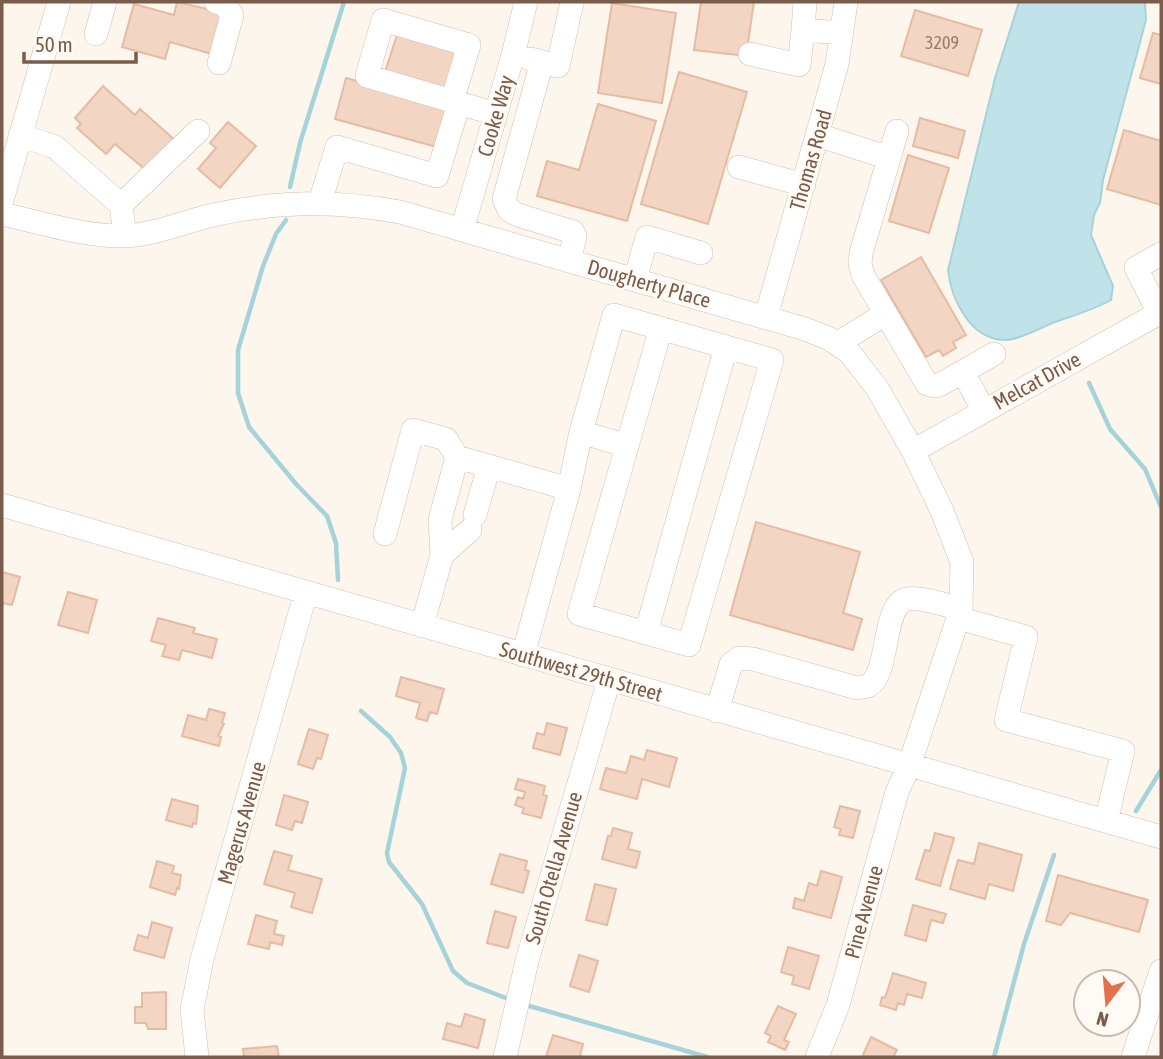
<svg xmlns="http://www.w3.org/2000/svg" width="1163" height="1059" font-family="'Asap Condensed',sans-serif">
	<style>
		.water { fill: #bfe3e8; stroke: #a5d3da; stroke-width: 2 }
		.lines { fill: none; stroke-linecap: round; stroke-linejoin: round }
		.stream { stroke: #a5d3da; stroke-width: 4.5 }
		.building { fill: #f3d5c3; stroke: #e6bba3; stroke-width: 2 }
		.minor-casing { stroke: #d1beb0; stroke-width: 24 }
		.minor { stroke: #fff; stroke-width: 23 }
		.labels { text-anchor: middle; stroke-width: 5; stroke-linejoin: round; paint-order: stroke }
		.number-label { font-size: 18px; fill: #987a6a }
		.street-label { font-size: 21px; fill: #7a5c4d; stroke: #fffaf3 }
	</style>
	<rect width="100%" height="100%" fill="#fdf6ec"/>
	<path class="water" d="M1019 2H1145L1146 20 1103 180 1100 203 1094 215 1091 235 1113 286 1111 300C1093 310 1075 315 1055 322 1042 327 1017 341 1004 340 970 339 951 299 948 270L995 78Z"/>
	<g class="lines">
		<path class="stream" d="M290 187 300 143 344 2
			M286 220 276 234 263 266 238 350V393L249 427 296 484 327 516 336 543 338 580
			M1089 383 1110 429 1145 469 1161 507
			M361 711 390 737 401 753 405 768 387 853 389 862 422 904 453 971 467 983 511 1000
			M1136 811 1161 770
			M526 1005 707 1057
			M994 1057 1024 944 1054 855"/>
	</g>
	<path class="building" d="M177 2 224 13 212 54 170 42 165 59 122 47 134 4 174 15Z
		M701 2H754L746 56 694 50Z
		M612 3 676 13 662 103 598 93Z
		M915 10 982 30 968 76 901 56Z
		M398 32 463 52 451 92 385 72Z
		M1153 33 1161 35V84L1140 78Z
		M679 72 747 92 708 224 641 204Z
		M346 78 455 108 444 149 335 119Z
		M103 86 135 115 140 109 176 141 148 172 115 144 106 154 77 128 81 124 75 118Z
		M598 104 656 121 627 221 537 196 547 161 579 170Z
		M920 118 965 131 958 158 913 146Z
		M228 122 256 146 220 188 198 169 216 148 210 143Z
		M1124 130 1161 141V205L1107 189Z
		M908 155 949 168 929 233 889 221Z
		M921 257 966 335 953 342 956 348 943 356 939 350 926 357 881 280Z
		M756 522 860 552 843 613 862 619 853 650 730 615Z
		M2 572 20 577 12 605 3 603 2 609Z
		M68 592 97 600 88 633 58 625Z
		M158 618 195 628 193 633 217 639 212 658 182 650 179 660 162 656 166 645 151 641Z
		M401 677 444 689 437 714 430 712 427 721 416 718 420 703 396 696Z
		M209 709 225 713 222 723 224 724 218 736 221 737 219 746 182 736 188 715 206 720Z
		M547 723 567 728 560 755 533 748 537 733 544 735Z
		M309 729 328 735 321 759 317 758 313 769 298 764Z
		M647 750 677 758 669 787 642 779 637 799 600 789 606 768 626 773 631 756 644 760Z
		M518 779 545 786 543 795 547 796 541 818 522 813 524 808 515 805 518 797 523 799 525 792 515 789Z
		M284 795 308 802 302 823 295 821 292 830 276 825Z
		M172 799 198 806 196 824 193 823 192 827 166 820Z
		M840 806 860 811 853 838 839 835 841 829 834 827Z
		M613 828 632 833 628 849 640 852 636 868 602 859 608 836H611Z
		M935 833 954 838 940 886 916 879 925 850 930 851Z
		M979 843 1022 855 1013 891 989 884 985 899 950 889 958 860 974 864Z
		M274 851 292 856 288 870 322 879 312 913 291 907 295 893 264 884Z
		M500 854 527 861 525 870 529 871 523 893 491 884Z
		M157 861 174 866 172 873 181 875 179 889 177 888 175 895 150 887Z
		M821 871 842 877 831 918 793 908 795 898 804 901 809 883 817 886Z
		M1058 875 1148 900 1139 932 1070 913 1061 925 1046 921Z
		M595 884 616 889 607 925 586 920Z
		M913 905 946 914 943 923 931 920 926 941 905 935Z
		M495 911 516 917 508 948 487 943Z
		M256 915 277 921 274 934 284 936 282 945 270 942 269 949 248 944Z
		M152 922 172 928 164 958 134 950 138 935 148 938Z
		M788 947 819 956 809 989 792 984 794 976 781 972Z
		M579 955 598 961 589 992 570 986Z
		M893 973 926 983 922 998 907 994 904 1005 898 1003 896 1010 880 1005 882 997 885 998Z
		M166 992V1029H148L146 1023H135V1007H142V993Z
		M778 1006 796 1014 784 1040 789 1042 785 1050 768 1042 771 1036 765 1033Z
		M465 1014 485 1020 478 1048 443 1039 447 1023 461 1027Z
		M553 1035 583 1044 580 1056 584 1057H546Z
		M871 1037 897 1050 893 1057H862Z
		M277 1046 279 1057H244L243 1049Z"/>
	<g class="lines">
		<g class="minor-casing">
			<path id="minor" d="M216 2 224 4 232 15 219 63
				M805 2 803 30 842 33
				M96 34 105 2
				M750 54 799 65 803 30
				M530 59 558 66 572 2
				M542 62 504 199 509 210 518 215 573 232 575 237 569 261
				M452 101 469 45 383 20 367 76 496 114
				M897 131 861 253 860 264 863 275 927 384 935 386 941 384 994 354
				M20 135 55 147 121 205 125 236
				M818 135 889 158
				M739 167 804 185
				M2 200 59 2
				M320 202 337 147 437 176 459 103
				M121 205 198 131
				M2 214C39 222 86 237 124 236 154 235 183 222 213 215 278 201 334 200 400 212L805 329 828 338 849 352 877 388 913 451 942 511 962 562 961 609 909 766 897 792 838 1005 817 1057
				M462 230 513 55 526 2
				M635 280 647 237 701 253
				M1159 313 1136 268 1161 254
				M766 317 837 64 846 2
				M837 344 885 314
				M963 372 984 411
				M627 446 661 328
				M913 451 1161 312
				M569 489 581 432 614 315 772 360 689 645 579 614 627 446 581 432
				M2 505 1161 837
				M475 515 489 466
				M385 534 413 430 446 439 457 457
				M442 555 470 530
				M958 618 1026 637 1006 720 1123 751 1106 821
				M422 626 442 555 440 520 457 457 569 489 523 655
				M646 633 726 347
				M717 711 731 664 739 658 753 659 857 688C861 687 865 687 868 686 891 673 881 605 907 599 919 596 948 606 961 609
				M197 1057 192 1010 202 959 306 592
				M505 1057 527 961 609 680
				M1133 1057 1161 971"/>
		</g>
		<use href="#minor" class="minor"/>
	</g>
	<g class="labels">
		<g class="number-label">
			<text x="942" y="49">3209</text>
		</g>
		<g class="street-label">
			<text transform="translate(496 116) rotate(-74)" y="7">Cooke Way</text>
			<text transform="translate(811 160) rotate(-74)" y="7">Thomas Road</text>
			<text transform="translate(649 284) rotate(16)" y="7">Dougherty Place</text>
			<text transform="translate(1037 381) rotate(-29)" y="7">Melcat Drive</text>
			<text transform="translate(581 672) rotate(16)" y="7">Southwest 29th Street</text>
			<text transform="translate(242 823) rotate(-74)" y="7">Magerus Avenue</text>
			<text transform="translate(554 868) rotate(-74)" y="7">South Otella Avenue</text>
			<text transform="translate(864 912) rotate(-75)" y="7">Pine Avenue</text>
		</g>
	</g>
	<rect width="1163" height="1059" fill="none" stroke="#7a5c4d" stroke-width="7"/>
	<g transform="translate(1107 1003) rotate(196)"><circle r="33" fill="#fffaf3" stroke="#cabbb1" stroke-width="2"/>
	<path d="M0-5L12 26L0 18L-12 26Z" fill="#e76f51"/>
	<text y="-10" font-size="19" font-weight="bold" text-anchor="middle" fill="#7a5c4d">N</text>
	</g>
	<path d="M24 52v10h112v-10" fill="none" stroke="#7a5c4d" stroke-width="3.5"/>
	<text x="35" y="52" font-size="21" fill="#7a5c4d" stroke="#fffaf3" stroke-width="5" paint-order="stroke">50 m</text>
</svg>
